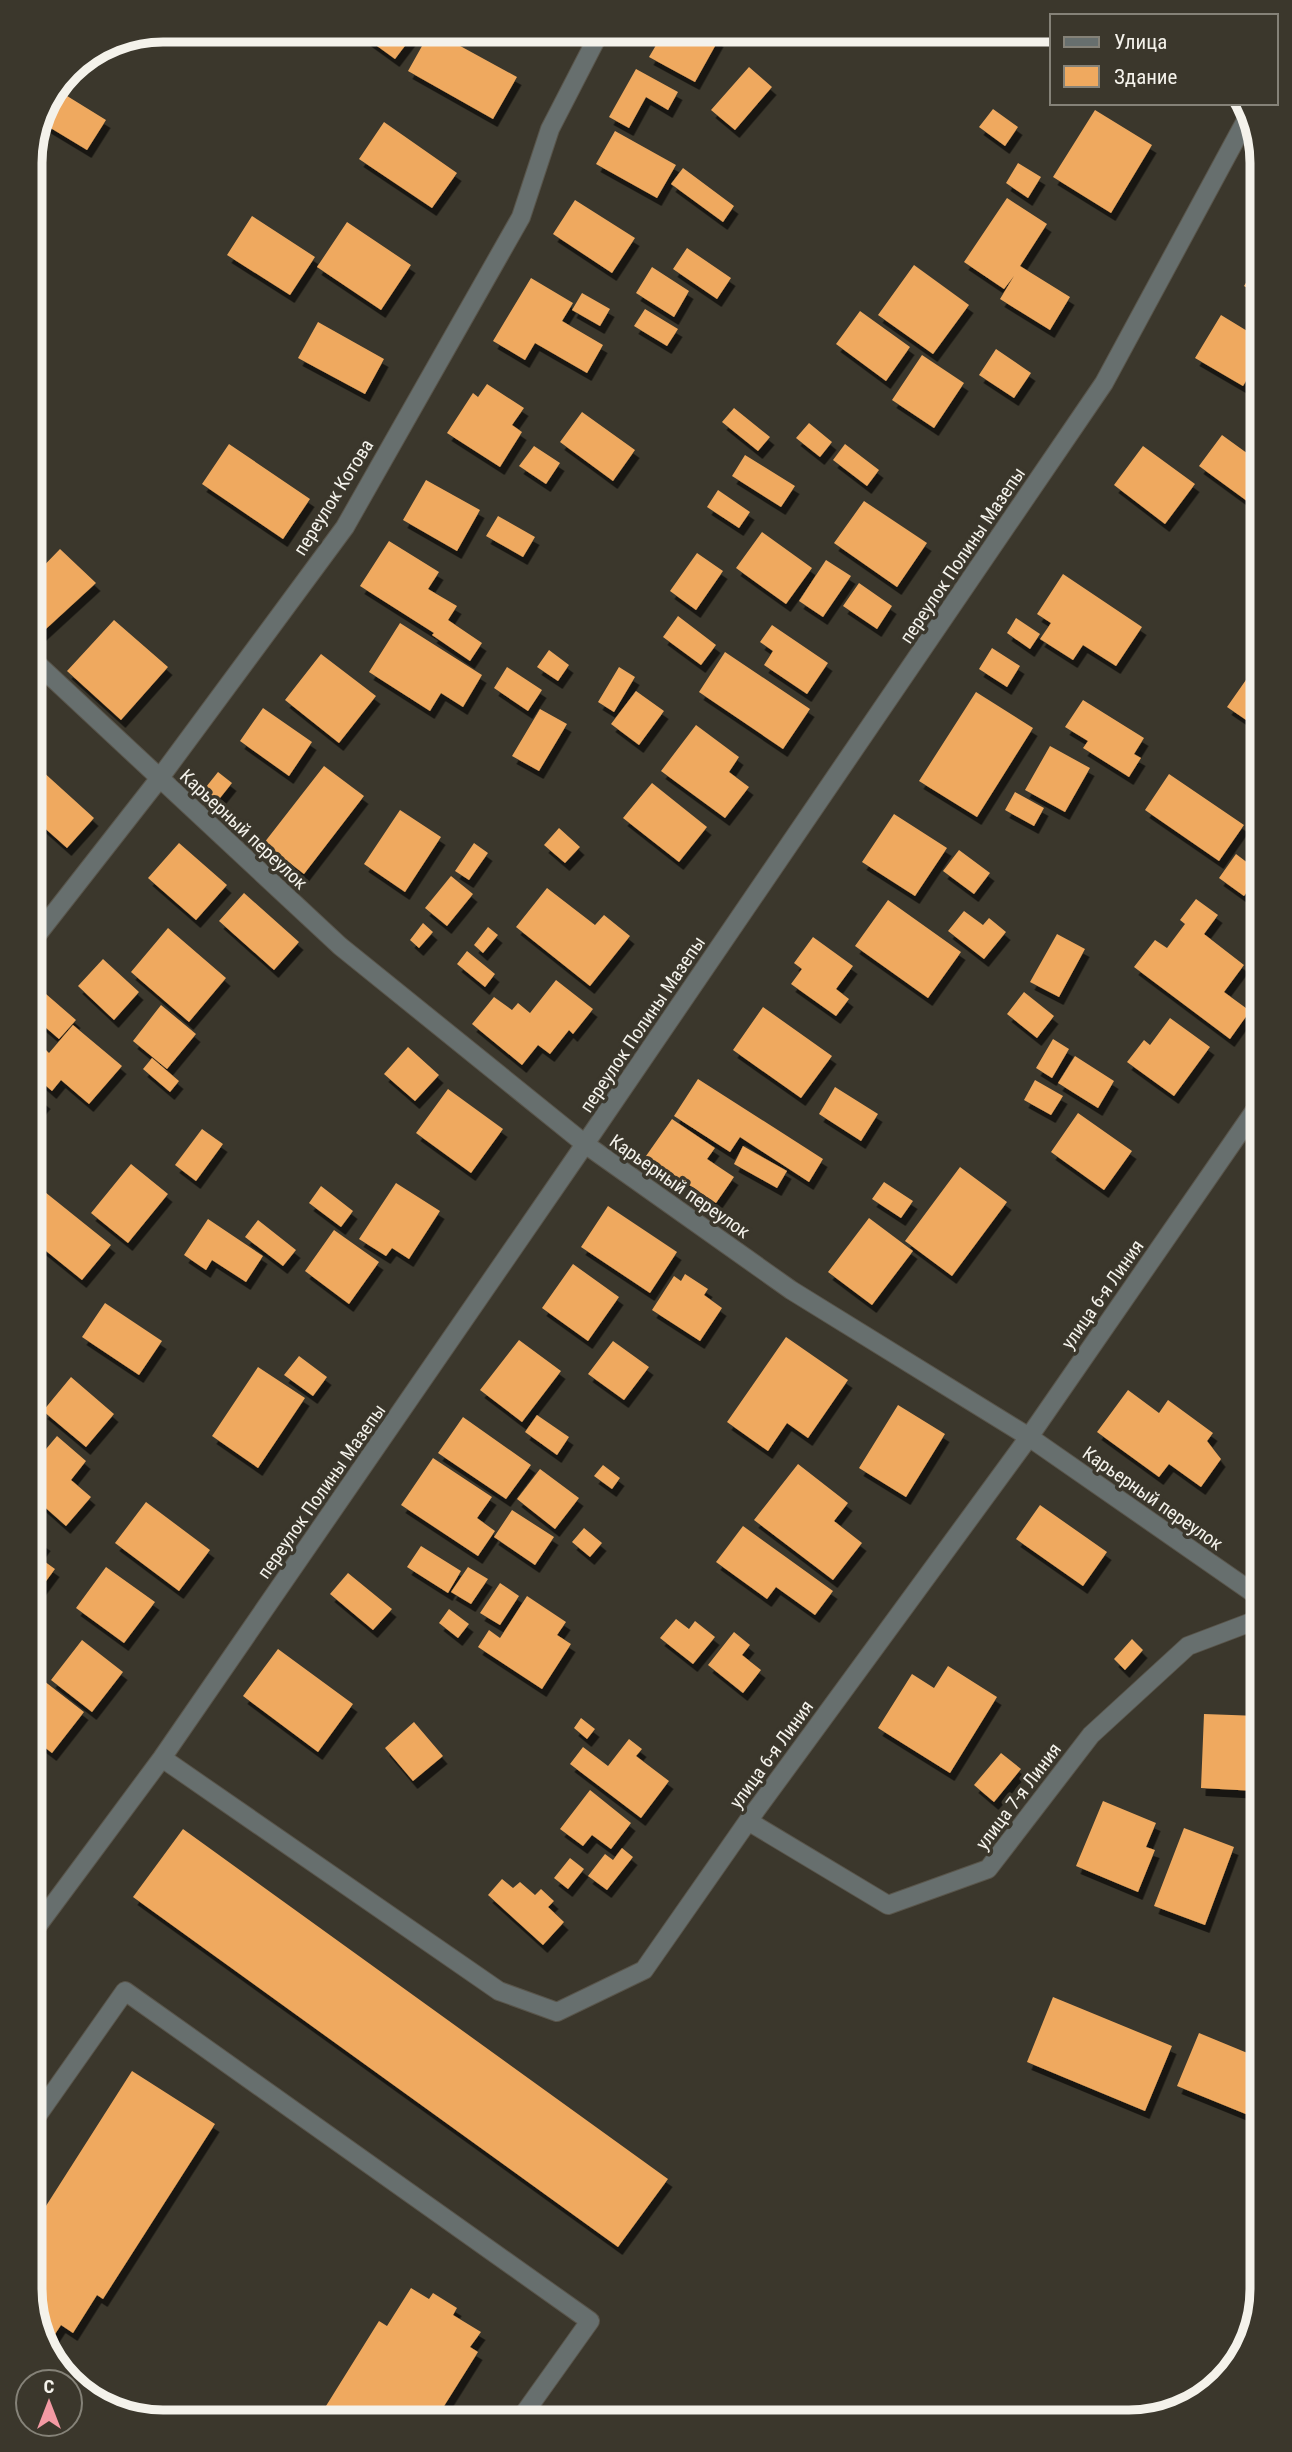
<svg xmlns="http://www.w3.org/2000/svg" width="1292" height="2452" font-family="'Roboto Condensed',sans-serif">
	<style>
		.building { fill: #efa95f; filter: url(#shadow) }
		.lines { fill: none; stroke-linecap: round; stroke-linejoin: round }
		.lane-casing { stroke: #59554b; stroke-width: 20 }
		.street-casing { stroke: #59554b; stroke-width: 20 }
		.lane { stroke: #676f6e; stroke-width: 18 }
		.street { stroke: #676f6e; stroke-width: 18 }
		.labels { text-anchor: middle; stroke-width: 7; stroke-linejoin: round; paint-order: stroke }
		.street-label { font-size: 19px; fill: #f4f2eb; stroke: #3b372c }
		.rim { fill: none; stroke: #f4f2eb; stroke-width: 9 }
	</style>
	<defs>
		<filter id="shadow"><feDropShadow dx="4.5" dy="8" stdDeviation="0" flood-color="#0009"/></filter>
	</defs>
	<rect width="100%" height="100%" fill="#3b372c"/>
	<path class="building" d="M355 30H417L395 59Z
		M431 30 517 77 493 119 408 71Z
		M665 30H702L719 39 695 82 649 57Z
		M749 67 772 87 735 130 711 110Z
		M636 69 678 92 668 110 646 97 629 128 609 117Z
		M59 91 106 120 87 150 44 124Z
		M993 109 1018 127 1005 146 979 127Z
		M1095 110 1152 145 1111 213 1053 177Z
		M384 122 457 173 432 208 359 159Z
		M615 131 676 165 657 198 596 164Z
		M1018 163 1041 177 1028 198 1006 183Z
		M683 168 734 206 723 222 671 184Z
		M1007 198 1047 224 1020 266 1070 297 1050 330 1000 299 1014 276 1004 289 964 262Z
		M575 200 635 238 612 273 553 234Z
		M252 216 315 257 290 295 227 255Z
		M347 222 411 265 381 310 317 267Z
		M687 248 731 278 717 299 673 269Z
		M1262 257V297L1244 286Z
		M914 265 969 305 933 354 878 315Z
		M652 267 689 291 674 317 636 293Z
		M531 278 573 303 562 321 603 345 587 373 535 343 525 360 493 341Z
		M582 293 610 309 600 326 572 310Z
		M645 309 678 329 667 346 634 326Z
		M860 311 910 347 886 381 836 344Z
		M1221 315 1262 340V354L1243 386 1195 358Z
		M318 322 384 359 365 394 298 358Z
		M996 349 1031 373 1014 398 979 375Z
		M922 355 964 383 934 428 892 400Z
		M487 384 524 408 512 425 522 432 500 467 447 433 473 393 478 397Z
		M734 408 770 437 758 451 722 422Z
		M582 412 635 450 613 481 560 442Z
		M1262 412V448L1246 436Z
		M809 423 832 442 820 457 796 438Z
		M1222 435 1262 464V512L1199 466Z
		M229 444 310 499 283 539 202 484Z
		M845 444 879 470 867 486 833 460Z
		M534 446 560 463 546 484 519 466Z
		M1143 446 1195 484 1165 524 1114 485Z
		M745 455 795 486 781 507 732 476Z
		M426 480 480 510 457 551 403 520Z
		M718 490 750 512 739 528 707 507Z
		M864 501 927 543 897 587 834 543Z
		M498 516 535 537 523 557 486 536Z
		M762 532 812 568 786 604 736 568Z
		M389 541 439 572 428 589 457 606 448 620 482 643 470 661 432 635 434 633 360 586Z
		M60 549 96 583 35 639 30 634V580Z
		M697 553 723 571 696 610 670 591Z
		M826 560 851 576 823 617 799 601Z
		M1063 574 1142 627 1116 666 1083 645 1073 660 1040 639 1051 623 1037 614Z
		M859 583 892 606 877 629 843 606Z
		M678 616 716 645 701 665 663 637Z
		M1016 618 1040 634 1030 649 1007 633Z
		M114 620 168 667 121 720 67 671Z
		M400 623 482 675 463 707 441 693 430 711 369 672Z
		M772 625 828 663 807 694 764 665 773 651 760 642Z
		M992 648 1020 666 1007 687 979 669Z
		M549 650 569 665 558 681 537 667Z
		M725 652 810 709 783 749 699 692Z
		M321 654 376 696 339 743 285 700Z
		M507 667 542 690 528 711 494 688Z
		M619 667 635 677 614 712 598 702Z
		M1255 667 1262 672V714L1255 726 1227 707Z
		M636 691 664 711 639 745 611 724Z
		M976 692 1033 728 977 817 919 781Z
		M1083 700 1144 738 1134 754 1141 758 1129 777 1083 748 1088 741 1065 727Z
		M263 708 312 742 289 776 240 741Z
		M540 709 567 724 539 771 512 756Z
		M696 725 739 757 729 772 749 787 725 818 661 771Z
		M1262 729V756L1249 747Z
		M1050 746 1090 768 1065 812 1025 790Z
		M30 760 94 818 67 848 30 815Z
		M324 766 364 796 304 874 264 843Z
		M218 772 232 783 216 803 202 792Z
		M1169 774 1244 825 1219 861 1145 810Z
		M652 783 707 827 679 862 623 818Z
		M1015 792 1044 808 1034 826 1005 810Z
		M400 810 441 837 405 892 364 864Z
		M894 814 947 848 915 896 862 862Z
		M559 828 580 847 565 863 544 845Z
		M179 843 227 885 196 920 148 878Z
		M474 843 488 853 469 880 455 871Z
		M959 850 990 873 974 894 943 871Z
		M1236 854 1261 873 1244 896 1219 878Z
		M451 876 473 894 447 926 425 908Z
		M1262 886V905L1253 898Z
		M547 888 595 925 604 915 630 936 590 986 516 927Z
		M244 893 299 942 274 970 219 921Z
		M1196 899 1218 915 1204 934 1244 965 1224 992 1250 1011 1230 1039 1134 967 1155 940 1167 948 1185 924 1180 920Z
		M888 900 961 952 928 998 855 946Z
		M964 911 983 925 989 918 1006 932 984 959 948 931Z
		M423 923 433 932 419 948 410 940Z
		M488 927 498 935 483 953 474 945Z
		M168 928 226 978 189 1022 131 972Z
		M1057 934 1085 949 1059 997 1030 982Z
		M813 937 853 966 836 989 849 999 836 1016 791 984 802 969 794 963Z
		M467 951 495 974 485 987 457 964Z
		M103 959 139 992 114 1020 78 986Z
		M556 980 593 1009 573 1034 569 1030 550 1054 538 1045 522 1065 472 1024 494 997 512 1010 518 1003 530 1013Z
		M1024 992 1054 1016 1037 1038 1007 1014Z
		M46 994 76 1020 59 1039 30 1014Z
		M161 1005 196 1034 167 1069 133 1041Z
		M763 1007 832 1056 801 1098 733 1050Z
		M1170 1018 1210 1047 1174 1096 1127 1062 1144 1040 1150 1045Z
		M73 1025 122 1066 89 1104 61 1080 52 1091 30 1072V1066L45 1049 49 1053Z
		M1053 1039 1069 1049 1052 1078 1036 1068Z
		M408 1047 439 1075 415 1101 384 1074Z
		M1075 1056 1114 1081 1098 1108 1058 1083Z
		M152 1058 179 1081 170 1092 143 1069Z
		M698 1079 823 1159 809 1182 740 1137 730 1152 674 1116Z
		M1035 1080 1063 1096 1051 1115 1024 1100Z
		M835 1087 878 1114 861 1141 819 1114Z
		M30 1088 46 1101 30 1121Z
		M448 1089 503 1129 471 1173 416 1133Z
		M1078 1113 1132 1151 1104 1190 1051 1152Z
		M672 1119 715 1148 707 1159 734 1177 716 1203 646 1156Z
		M202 1129 223 1144 196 1181 175 1165Z
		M743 1146 787 1171 777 1188 734 1164Z
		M131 1164 168 1194 128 1243 91 1213Z
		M960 1167 1007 1202 952 1276 905 1241Z
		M30 1180 111 1245 82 1280 30 1238Z
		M884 1182 913 1201 901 1218 872 1199Z
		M396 1183 440 1211 409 1259 392 1248 386 1256 359 1239Z
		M321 1186 353 1211 341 1227 309 1203Z
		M608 1206 677 1252 650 1293 581 1247Z
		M869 1218 913 1251 872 1305 828 1272Z
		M208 1219 263 1256 246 1282 212 1260 206 1270 184 1255Z
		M258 1220 296 1250 283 1266 245 1237Z
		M334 1230 379 1262 349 1304 305 1271Z
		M573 1264 619 1297 588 1341 542 1308Z
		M685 1274 708 1289 704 1295 722 1308 700 1341 652 1310 674 1276 681 1281Z
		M105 1303 162 1341 139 1375 82 1337Z
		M786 1337 848 1380 808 1438 787 1423 768 1451 727 1422Z
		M519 1340 561 1371 522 1422 480 1390Z
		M613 1341 649 1367 624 1400 588 1374Z
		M299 1356 327 1377 313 1396 284 1375Z
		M258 1367 305 1398 258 1468 212 1436Z
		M71 1377 114 1414 86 1447 43 1411Z
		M1128 1390 1159 1413 1168 1400 1213 1433 1207 1441 1221 1459 1201 1487 1169 1464 1159 1477 1097 1432Z
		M898 1405 945 1434 906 1497 859 1468Z
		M537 1415 569 1437 557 1455 525 1432Z
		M463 1417 531 1465 506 1499 438 1453Z
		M57 1436 86 1461 71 1480 91 1497 66 1526 30 1494V1468Z
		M433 1458 492 1497 477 1518 495 1531 478 1556 401 1505Z
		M798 1464 848 1503 834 1521 862 1543 833 1580 754 1520Z
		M603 1465 620 1478 612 1489 594 1476Z
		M540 1469 579 1498 555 1529 517 1499Z
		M146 1502 210 1550 179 1591 115 1543Z
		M1040 1505 1107 1552 1083 1586 1016 1539Z
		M512 1510 554 1537 535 1565 494 1537Z
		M743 1526 833 1591 815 1615 776 1587 767 1599 716 1562Z
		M584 1528 602 1543 590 1557 572 1542Z
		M30 1532 46 1543 37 1556 55 1569 32 1600 30 1599Z
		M421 1546 461 1571 448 1593 407 1567Z
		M106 1567 155 1602 124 1643 76 1608Z
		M468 1567 488 1579 471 1604 451 1592Z
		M348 1573 392 1609 373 1630 330 1594Z
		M500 1583 519 1596 500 1625 480 1613Z
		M527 1596 566 1622 557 1635 571 1644 542 1689 478 1647 489 1630 500 1638Z
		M449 1609 469 1624 458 1638 439 1623Z
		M676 1619 689 1629 695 1621 715 1637 693 1664 660 1638Z
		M734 1632 750 1645 742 1655 761 1670 743 1693 708 1665Z
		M1132 1639 1143 1650 1125 1670 1114 1659Z
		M82 1640 123 1672 92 1712 51 1680Z
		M278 1649 353 1704 318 1752 243 1696Z
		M948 1666 997 1697 950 1773 878 1728 912 1674 934 1688Z
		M30 1670 84 1712 52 1753 30 1736Z
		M1204 1714 1259 1716 1256 1791 1201 1788Z
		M581 1718 595 1729 587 1739 574 1728Z
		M414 1722 443 1756 413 1781 385 1748Z
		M629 1739 642 1749 636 1756 669 1781 641 1818 570 1764 583 1747 608 1766Z
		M1001 1753 1021 1769 994 1802 974 1785Z
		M590 1790 631 1823 611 1849 592 1835 583 1846 560 1829Z
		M1103 1801 1156 1823 1146 1847 1155 1850 1138 1892 1076 1866Z
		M1184 1828 1234 1847 1205 1925 1154 1906Z
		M183 1829 668 2179 618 2247 133 1897Z
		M622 1848 633 1857 607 1890 588 1876 605 1854 613 1860Z
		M1261 1848H1262V1896L1250 1892Z
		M570 1858 584 1869 568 1889 554 1878Z
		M502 1879 513 1888 520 1882 535 1895 541 1889 554 1901 548 1907 564 1922 543 1945 488 1895Z
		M1053 1997 1172 2046 1145 2111 1027 2062Z
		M1199 2033 1262 2059V2109L1258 2119 1177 2086Z
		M132 2071 215 2124 103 2299 97 2295 73 2333 61 2325 46 2348 40 2340 30 2289V2231Z
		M411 2288 429 2299 433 2293 457 2308 453 2315 481 2332 470 2347 478 2352 434 2422H316L379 2321 387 2326Z"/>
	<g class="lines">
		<g class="lane-casing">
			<path id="lane" d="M30 2126 125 1991 590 2321 518 2422"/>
		</g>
		<g class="street-casing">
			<path id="street" d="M30 657 340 946 585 1144 791 1290 1029 1437 1262 1599
				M30 944 159 779 345 527 521 217 550 129 601 30
				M162 1758 499 1991 557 2012 644 1970 748 1821 1029 1437 1262 1100
				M748 1821 888 1905 988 1869 1091 1735 1188 1646 1262 1618
				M30 1936 162 1758 585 1144 1104 383 1251 111"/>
		</g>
		<use href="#lane" class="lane"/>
		<use href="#street" class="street"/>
	</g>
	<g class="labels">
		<g class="street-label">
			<text transform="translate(333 497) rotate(-58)" y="7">переулок Котова</text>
			<text transform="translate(962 555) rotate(-56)" y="7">переулок Полины Мазепы</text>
			<text transform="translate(244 829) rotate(43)" y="7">Карьерный переулок</text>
			<text transform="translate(642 1024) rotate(-56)" y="7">переулок Полины Мазепы</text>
			<text transform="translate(680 1186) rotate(35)" y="7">Карьерный переулок</text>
			<text transform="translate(1102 1294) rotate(-55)" y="7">улица 6-я Линия</text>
			<text transform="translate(321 1491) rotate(-55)" y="7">переулок Полины Мазепы</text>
			<text transform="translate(1153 1498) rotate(35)" y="7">Карьерный переулок</text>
			<text transform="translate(771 1754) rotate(-54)" y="7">улица 6-я Линия</text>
			<text transform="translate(1018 1796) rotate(-53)" y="7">улица 7-я Линия</text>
		</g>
	</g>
	<path d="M0 0H1292V2452H0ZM163 42H1129A121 121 0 0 1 1250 163V2289A121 121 0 0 1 1129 2410H163A121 121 0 0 1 42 2289V163A121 121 0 0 1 163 42Z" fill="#3b372c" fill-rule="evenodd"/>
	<path class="rim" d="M163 42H1129A121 121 0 0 1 1250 163V2289A121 121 0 0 1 1129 2410H163A121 121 0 0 1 42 2289V163A121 121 0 0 1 163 42Z"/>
	<rect x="1050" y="14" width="228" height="91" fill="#3b372c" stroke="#858278" stroke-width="2"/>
	<rect x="1064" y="37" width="35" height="10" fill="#676f6e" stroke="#858278" stroke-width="2"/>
	<text x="1114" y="49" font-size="21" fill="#f4f2eb">Улица</text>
	<rect x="1064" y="66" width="35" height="21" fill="#efa95f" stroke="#858278" stroke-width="2"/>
	<text x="1114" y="84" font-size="21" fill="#f4f2eb">Здание</text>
	<g transform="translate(49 2403)"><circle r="33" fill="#3b372c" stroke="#858278" stroke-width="2"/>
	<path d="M0-5L12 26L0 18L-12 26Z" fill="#f49aa4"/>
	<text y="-10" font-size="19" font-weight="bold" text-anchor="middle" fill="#f4f2eb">С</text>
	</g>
</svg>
